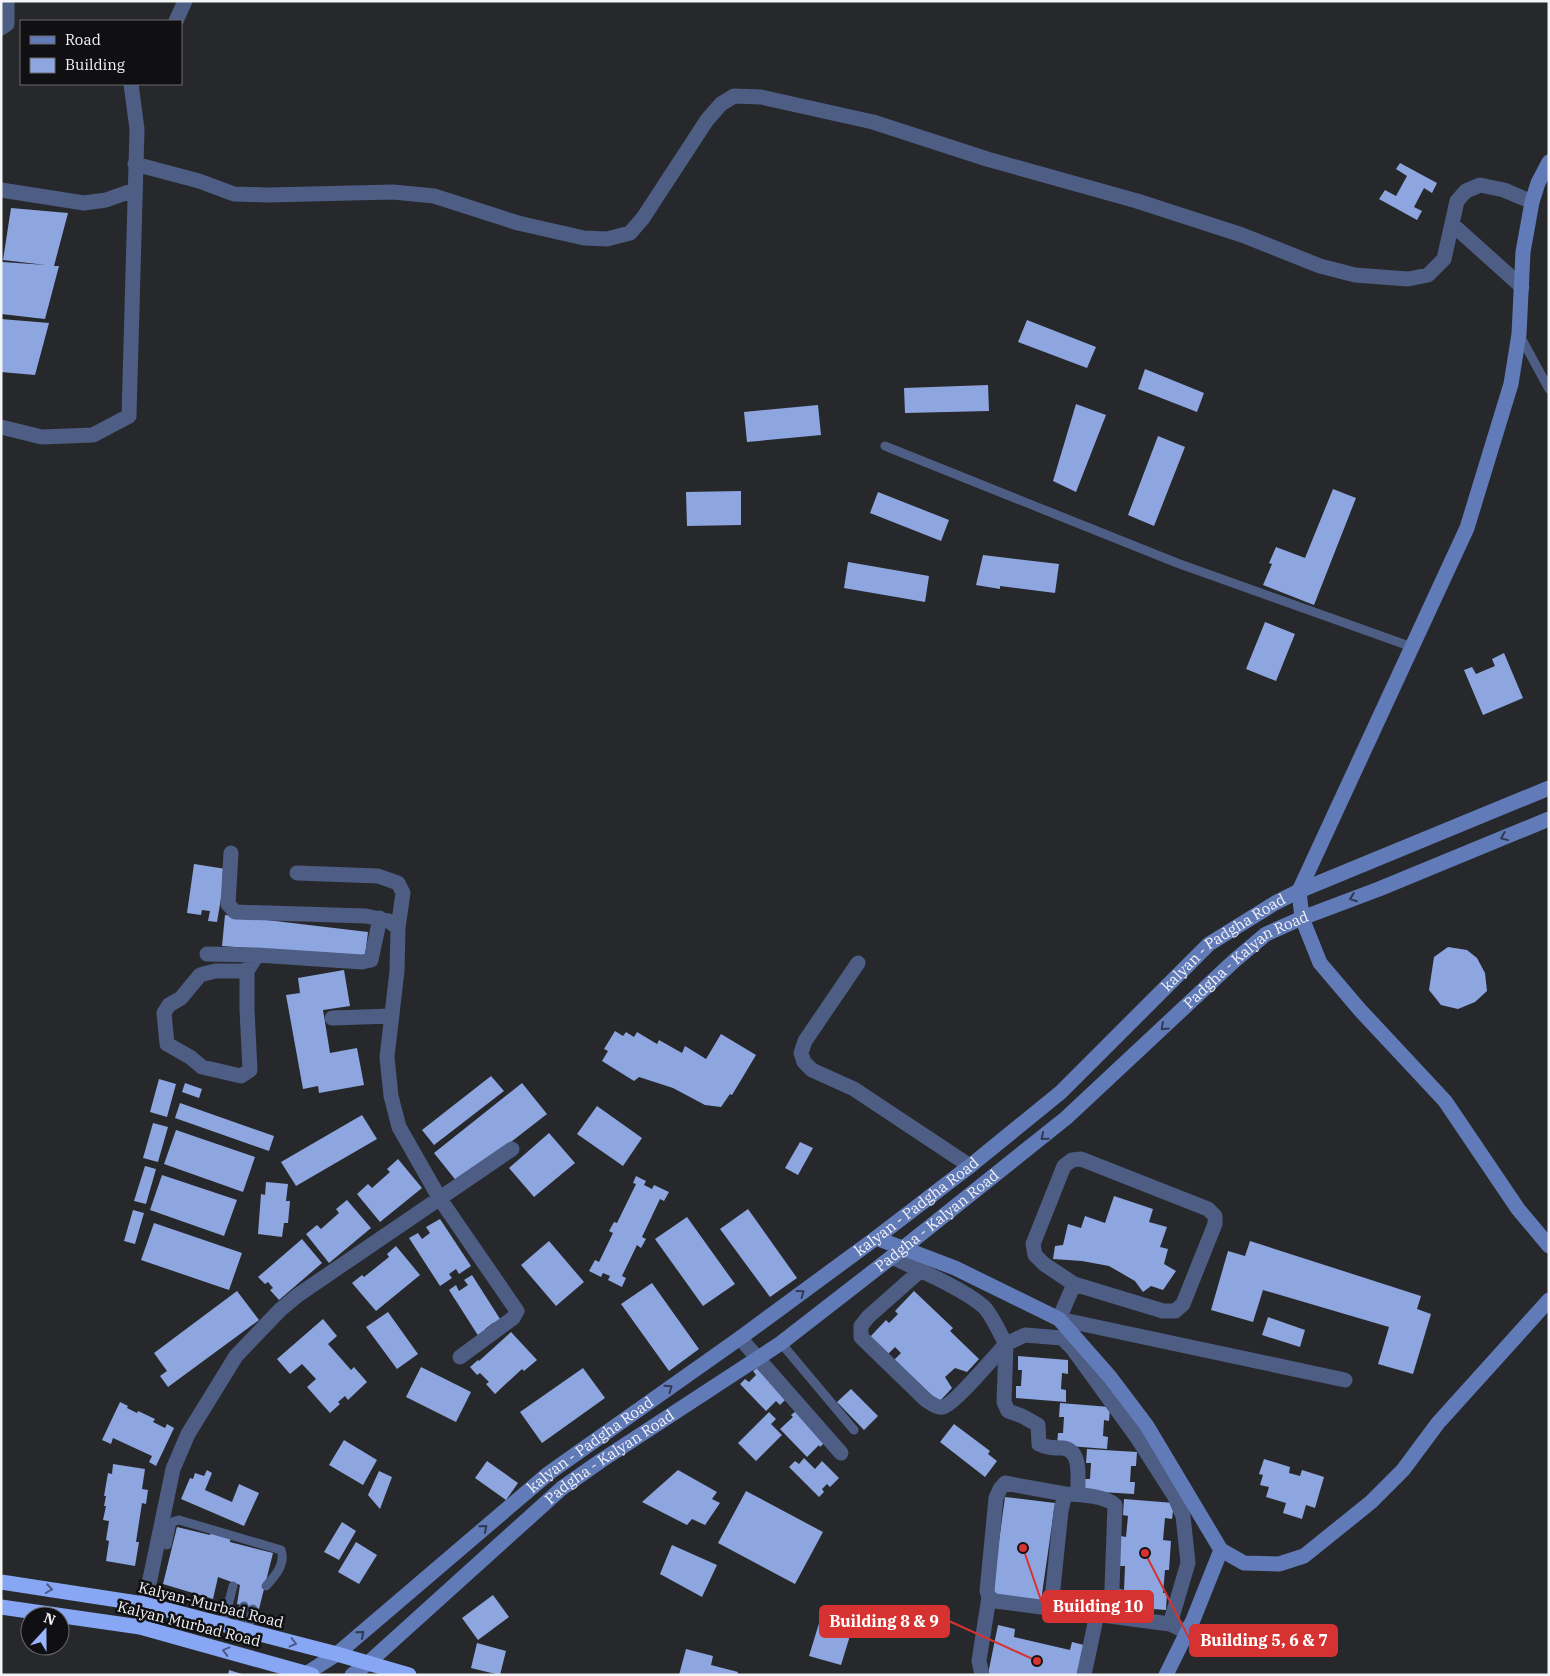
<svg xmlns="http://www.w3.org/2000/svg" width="1550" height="1676" font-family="'IBM Plex Serif',serif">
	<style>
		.building { fill: #8ea6e0 }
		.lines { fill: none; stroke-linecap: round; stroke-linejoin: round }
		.lane { stroke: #4d5d84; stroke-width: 9 }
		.street { stroke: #4d5d84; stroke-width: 15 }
		.secondary { stroke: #617ab8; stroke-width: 15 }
		.highway { stroke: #87a6f4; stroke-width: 15 }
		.oneway { stroke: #303a54 }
		.oneway2 { stroke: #4c5b83 }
		.labels { text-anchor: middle; stroke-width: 5; stroke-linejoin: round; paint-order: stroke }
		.street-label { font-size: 15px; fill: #f3f4f6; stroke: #101012 }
		.leader { fill: none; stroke: #d73232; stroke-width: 2 }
		.callout-dot { fill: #d73232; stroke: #101012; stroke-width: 2 }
		.callout { fill: #d73232; stroke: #d73232; stroke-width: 2 }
		.callout-label { font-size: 16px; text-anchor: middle; font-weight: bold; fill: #fff }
	</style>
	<rect width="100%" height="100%" fill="#26282b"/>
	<path class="building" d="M1400 163 1437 183 1432 193 1424 188 1414 207 1422 211 1417 220 1379 199 1385 190 1396 196 1407 176 1396 169Z
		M11 208 68 213 54 266H59L45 319 1 314 2 262 46 265 3 260Z
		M1 319 49 323 35 375 1 372Z
		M1027 320 1096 347 1087 368 1018 342Z
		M1145 369 1204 393 1197 412 1138 389Z
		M988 385 989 411 905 413 904 388Z
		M1076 404 1106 415 1076 492 1053 481Z
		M818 405 821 435 747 442 744 412Z
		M1158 436 1185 447 1154 526 1128 515Z
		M1333 489 1356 498 1314 605 1263 585 1272 564 1269 563 1276 547 1305 558Z
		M741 491V525L687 526 686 492Z
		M878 492 949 520 941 541 870 513Z
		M983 555 1059 564 1055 593 1000 586V589L976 585Z
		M848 562 929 576 925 602 844 588Z
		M1265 622 1295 634 1276 681 1246 669Z
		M1504 653 1523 698 1483 715 1464 670 1472 667 1476 674 1495 666 1492 659Z
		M194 864 226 869 217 922 208 921 210 911 202 910 201 915 187 913Z
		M225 915 368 932 365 956 222 946Z
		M1448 947 1467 950 1477 958 1485 973 1487 991 1475 1002 1458 1009 1441 1005 1429 990 1434 957Z
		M344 970 350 1006 323 1010 330 1053 357 1048 364 1085 319 1093 318 1086 303 1089 286 995 300 993 298 978Z
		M615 1031 623 1036 626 1032 634 1037 637 1032 657 1044 659 1040 682 1053 685 1046 706 1059 721 1034 756 1055 732 1095 730 1094 721 1107 705 1105 673 1088 639 1077 634 1081 602 1061 608 1051 604 1049Z
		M491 1076 504 1091 434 1145 422 1130Z
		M159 1079 176 1084 167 1117 150 1112Z
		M185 1083 202 1089 199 1098 182 1092Z
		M522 1083 547 1114 458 1183 434 1153Z
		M180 1103 274 1136 269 1151 175 1118Z
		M597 1106 642 1138 623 1166 577 1134Z
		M362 1115 377 1139 296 1186 281 1162Z
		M153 1123 168 1127 158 1162 143 1158Z
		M176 1130 255 1157 243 1192 164 1164Z
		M549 1133 575 1163 534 1197 509 1168Z
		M800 1142 813 1148 798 1175 785 1168Z
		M398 1159 422 1188 380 1222 357 1194 368 1184 372 1188 390 1172 387 1169Z
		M145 1166 156 1169 146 1204 134 1201Z
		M162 1175 237 1200 224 1236 150 1210Z
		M636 1176 646 1181 644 1185 652 1189 654 1185 669 1192 664 1201 660 1199 642 1237 646 1239 641 1248 637 1245 622 1276 626 1278 622 1287 608 1280 610 1276 603 1273 601 1277 589 1271 595 1260 599 1262 613 1233 609 1231 614 1222 617 1223 636 1184 633 1183Z
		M266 1182 288 1184 286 1201H290L288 1223H284L282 1237 258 1234 261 1194 265 1195Z
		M1114 1196 1153 1209 1149 1222 1167 1227 1160 1247 1168 1249 1164 1264 1176 1271 1163 1290 1151 1286 1143 1292 1135 1281 1109 1266 1082 1261 1053 1259 1055 1246 1063 1245 1068 1224 1081 1228 1085 1216 1105 1223Z
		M347 1200 371 1228 329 1263 306 1234 317 1225 321 1229 339 1213 336 1209Z
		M748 1209 797 1278 770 1297 720 1229Z
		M133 1210 144 1213 135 1244 124 1241Z
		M687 1217 735 1284 703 1306 655 1239Z
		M440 1219 471 1266 459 1274 456 1269 449 1274 452 1278 440 1286 409 1238 418 1233 422 1239 430 1233 426 1227Z
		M154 1223 242 1253 229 1290 141 1260Z
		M302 1239 322 1263 279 1300 270 1290 273 1288 268 1282 265 1284 258 1277Z
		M549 1241 584 1282 556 1306 521 1265Z
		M1250 1241 1421 1296 1417 1309 1431 1314 1413 1374 1378 1364 1389 1327 1263 1290 1253 1322 1211 1310 1228 1251 1245 1256Z
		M396 1246 420 1275 376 1311 352 1283 362 1275 364 1277 389 1257 387 1254Z
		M472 1275 502 1322 493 1323 485 1329 487 1332 479 1337 449 1290 456 1285 459 1291 468 1285 464 1280Z
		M652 1283 699 1349 669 1371 621 1304Z
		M237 1291 259 1320 168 1387 160 1376 167 1371 154 1353Z
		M914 1291 953 1328 950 1331 979 1359 967 1372 955 1368 945 1377 952 1388 939 1402 894 1360 901 1353 895 1347 888 1354 870 1337 886 1320 889 1323 898 1314 895 1311Z
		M388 1312 418 1354 397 1369 366 1327Z
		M1268 1317 1305 1330 1300 1347 1262 1335Z
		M323 1319 337 1336 328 1344 351 1370 354 1367 367 1382 348 1400 345 1396 338 1402 340 1404 330 1413 307 1387 316 1379 302 1364 290 1374 277 1359Z
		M511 1332 537 1360 524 1371 522 1369 495 1394 486 1384 489 1382 480 1373 477 1375 470 1367 478 1360 479 1361Z
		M1018 1356 1068 1360V1374L1062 1373 1061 1389 1066 1390V1402L1016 1398V1386H1021L1022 1370H1018Z
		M421 1367 471 1392 456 1422 406 1397Z
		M758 1367 788 1397 780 1405 776 1401 766 1411 740 1384 745 1379 749 1382 756 1375 753 1371Z
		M583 1368 605 1398 542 1443 520 1412Z
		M851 1389 878 1416 864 1430 837 1402Z
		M120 1402 128 1406 127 1408 137 1413 138 1411 155 1419 153 1422 165 1428 167 1424 174 1428 156 1466 149 1462 152 1456 113 1438 111 1444 102 1440Z
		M1060 1403 1110 1407 1109 1421 1104 1420 1103 1436 1108 1437 1107 1449 1057 1445 1058 1433H1063L1064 1417H1059Z
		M796 1411 826 1441 820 1447 819 1445 807 1457 780 1429 793 1417 791 1415Z
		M769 1412 776 1419 771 1424 782 1435 756 1461 738 1443Z
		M954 1424 990 1451 988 1454 997 1461 985 1477 940 1442Z
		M344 1440 377 1460 363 1485 329 1465Z
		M1087 1449 1137 1452 1136 1466H1131L1130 1482H1135L1134 1494 1084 1491 1085 1479H1090L1091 1463H1086Z
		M804 1458 815 1469 822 1461 839 1478 830 1487 827 1484 822 1489 824 1492 819 1497 789 1467 795 1461 799 1464Z
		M1264 1459 1290 1467 1289 1473 1300 1476 1302 1470 1324 1477 1315 1508 1306 1505 1302 1519 1283 1513 1286 1503 1266 1497 1269 1487 1260 1485 1263 1475 1259 1474Z
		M487 1461 518 1483 506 1500 475 1478Z
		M113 1464 145 1469 142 1489 148 1490 146 1504 142 1503 136 1542H139L135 1566 106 1561 109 1541 106 1540 109 1521 103 1520 106 1506H104L106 1496H104L108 1473 112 1474Z
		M207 1470 212 1473 205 1490 232 1502 239 1484 259 1493 244 1526 181 1499 190 1478 193 1479 195 1473 204 1476Z
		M678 1470 717 1492 712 1499 720 1503 705 1525 692 1519 687 1525 642 1502Z
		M379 1471 392 1477 380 1509 368 1495Z
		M746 1491 823 1532 795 1584 718 1543Z
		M1005 1497 1055 1503 1041 1601 992 1594Z
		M1124 1499 1174 1503 1172 1519 1165 1518 1163 1540 1171 1541 1169 1570H1165L1163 1593H1167L1166 1610 1116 1606 1118 1589 1124 1590 1125 1566H1119L1121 1536 1126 1537 1128 1516 1123 1515Z
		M342 1522 356 1531 339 1560 324 1552Z
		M177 1527 210 1535 212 1531 231 1536 230 1542 273 1553 259 1609 237 1604 240 1585 218 1577 213 1599 163 1584Z
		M356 1542 377 1555 359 1584 338 1572Z
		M672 1545 717 1565 702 1597 660 1574Z
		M493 1595 509 1617 478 1640 462 1618Z
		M824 1607 856 1616 841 1665 809 1656Z
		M998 1625 1015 1629 1014 1637 1070 1650 1072 1642 1088 1646 1081 1675 988 1674Z
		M477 1643 506 1651 500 1675 471 1668Z
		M686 1649 713 1656 711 1665 738 1672 737 1675H679Z
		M229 1670 242 1674V1675H228Z"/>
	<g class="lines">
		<path class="lane" d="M1519 334 1549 389
			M885 446 1177 563 1412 647
			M781 1343 854 1430
			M167 1545 172 1522 179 1520 281 1550C286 1564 275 1576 266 1586
			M223 1625 233 1586
			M237 1629 244 1606
			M247 1632 253 1609"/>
		<path class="street" d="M176 21 185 1
			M1 28 7 24V1
			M135 164 199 181 234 194 268 195 393 192 434 196 518 223 584 238 607 239 630 233 643 218 707 120 721 104 734 96 761 97 873 122 987 159 1137 201 1242 235 1320 266 1355 275 1408 279 1428 275 1444 259 1457 201 1466 191 1480 185 1504 190 1532 202
			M1 190 84 203 106 200 134 190
			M1452 224 1522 287
			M1 427 42 437 93 435 129 416 137 129 131 84
			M231 853 228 904 235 912 366 916 389 921 398 928 397 971 387 1057 391 1096 399 1127 440 1199 517 1311 513 1318 460 1357
			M297 873 378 876 398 883 403 893 398 928
			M207 954 257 955 362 962 371 960 380 918
			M858 963 805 1041 801 1053 804 1062 812 1070 854 1089 970 1166
			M247 971H215L200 975 181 998 169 1005 164 1013 167 1044 190 1057 202 1067 241 1076 250 1070 247 1010V971L257 955
			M332 1018 392 1016
			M1081 1159 1208 1209 1215 1216V1224L1183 1304 1175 1311H1163L1074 1284 1044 1264 1035 1255 1033 1244 1064 1166 1072 1160Z
			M892 1257C917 1269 964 1289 984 1307 992 1315 1000 1334 1006 1344 995 1355 955 1404 943 1407 936 1408 931 1403 926 1400L861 1337V1326L868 1317 920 1271
			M1074 1284 1059 1319 1345 1380
			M740 1338 841 1453
			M1065 1494 1005 1483 1000 1489 996 1498 987 1591 989 1597 995 1601 1170 1624 1187 1632
			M1078 1494C1077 1479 1083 1451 1063 1448 1055 1448 1046 1448 1039 1444L1038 1425 1022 1416 1008 1411 1004 1402 1006 1344 1025 1335 1062 1338 1073 1349 1136 1436 1175 1497 1183 1516 1188 1563 1170 1624
			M1051 1608 1061 1511 1065 1494C1078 1494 1106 1496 1115 1505L1111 1616
			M140 1627 173 1469 188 1434 236 1356 280 1310 298 1295 512 1149
			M982 1675 979 1661 989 1597
			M1084 1675 1097 1614"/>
		<g class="secondary">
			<path d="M1549 162 1538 183 1532 202 1523 252 1519 334 1511 384 1467 528 1299 891 1302 918 1320 963 1360 1010 1445 1101 1518 1209 1549 1246"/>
			<path d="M876 1238 955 1268 1059 1319 1110 1377 1147 1426 1221 1550 1193 1620 1166 1675"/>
			<path d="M1221 1550 1244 1563 1279 1564 1304 1556 1371 1502 1403 1470 1438 1423 1549 1300"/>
			<path id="s1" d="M304 1675 337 1654 549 1473 740 1338 876 1238 970 1166 1061 1092 1209 944 1275 903 1299 891 1549 788"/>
			<path id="s2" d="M352 1675 367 1664 562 1488 602 1460 781 1343 902 1249 1066 1118 1234 961 1266 934 1302 918 1379 889 1549 819"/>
		</g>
		<path class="highway" d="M1 1582 144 1604 337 1654 409 1675
			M1 1607 140 1627 312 1675"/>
	</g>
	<defs><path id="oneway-chevron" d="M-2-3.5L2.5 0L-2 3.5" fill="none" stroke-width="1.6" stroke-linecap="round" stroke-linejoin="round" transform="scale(1.25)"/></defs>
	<g class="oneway">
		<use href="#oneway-chevron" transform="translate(1504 837) rotate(158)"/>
		<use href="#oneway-chevron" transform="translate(1353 898) rotate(159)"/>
		<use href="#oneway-chevron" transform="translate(1164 1027) rotate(137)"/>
		<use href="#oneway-chevron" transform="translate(1044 1137) rotate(141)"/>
		<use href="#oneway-chevron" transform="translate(801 1293) rotate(-36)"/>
		<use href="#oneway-chevron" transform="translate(669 1388) rotate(-35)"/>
		<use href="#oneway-chevron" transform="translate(484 1528) rotate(-40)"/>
		<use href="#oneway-chevron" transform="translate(361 1634) rotate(-40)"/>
	</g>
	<g class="oneway2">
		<use href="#oneway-chevron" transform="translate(49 1589) rotate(9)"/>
		<use href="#oneway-chevron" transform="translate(293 1643) rotate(14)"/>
		<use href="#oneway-chevron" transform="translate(226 1651) rotate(-165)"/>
	</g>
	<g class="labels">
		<g class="street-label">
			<text dy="5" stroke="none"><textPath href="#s1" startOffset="1178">kalyan - Padgha Road</textPath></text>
			<text dy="5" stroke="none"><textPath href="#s2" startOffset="1148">Padgha - Kalyan Road</textPath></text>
			<text dy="5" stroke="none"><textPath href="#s1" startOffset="772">kalyan - Padgha Road</textPath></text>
			<text dy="5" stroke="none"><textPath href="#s2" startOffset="742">Padgha - Kalyan Road</textPath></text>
			<text dy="5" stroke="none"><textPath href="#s1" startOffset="368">kalyan - Padgha Road</textPath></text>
			<text dy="5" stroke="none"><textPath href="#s2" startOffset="338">Padgha - Kalyan Road</textPath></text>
			<text transform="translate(211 1605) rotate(14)" y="5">Kalyan-Murbad Road</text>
			<text transform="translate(189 1624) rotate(14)" y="5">Kalyan Murbad Road</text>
		</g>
	</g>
	<path class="leader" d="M1023 1548L1043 1606M1037 1661L949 1621M1145 1553L1190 1640"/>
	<g class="callout-dot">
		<circle cx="1023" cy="1548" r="5"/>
		<circle cx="1037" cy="1661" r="5"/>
		<circle cx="1145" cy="1553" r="5"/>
	</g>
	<g class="callout">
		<rect x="1043" y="1591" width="110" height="31" rx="5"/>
		<rect x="820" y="1606" width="129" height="31" rx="5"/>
		<rect x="1190" y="1625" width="147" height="31" rx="5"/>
	</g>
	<g class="callout-label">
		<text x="1098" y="1612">Building 10</text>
		<text x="884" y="1627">Building 8 &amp; 9</text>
		<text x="1264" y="1646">Building 5, 6 &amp; 7</text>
	</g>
	<rect width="1550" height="1676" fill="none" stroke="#f3f4f6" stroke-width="5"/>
	<rect x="20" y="20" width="162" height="65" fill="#101012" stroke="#6b6b6d"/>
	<rect x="30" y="36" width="25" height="8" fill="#617ab8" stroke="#6b6b6d"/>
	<text x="65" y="45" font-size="15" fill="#f3f4f6">Road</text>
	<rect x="30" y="58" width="25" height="15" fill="#8ea6e0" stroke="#6b6b6d"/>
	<text x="65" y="70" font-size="15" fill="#f3f4f6">Building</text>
	<g transform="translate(45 1631) rotate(21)"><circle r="24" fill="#101012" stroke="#6b6b6d"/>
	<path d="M0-4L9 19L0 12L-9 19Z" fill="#98b5fd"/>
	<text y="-8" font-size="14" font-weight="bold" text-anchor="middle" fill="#f3f4f6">N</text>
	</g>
</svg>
